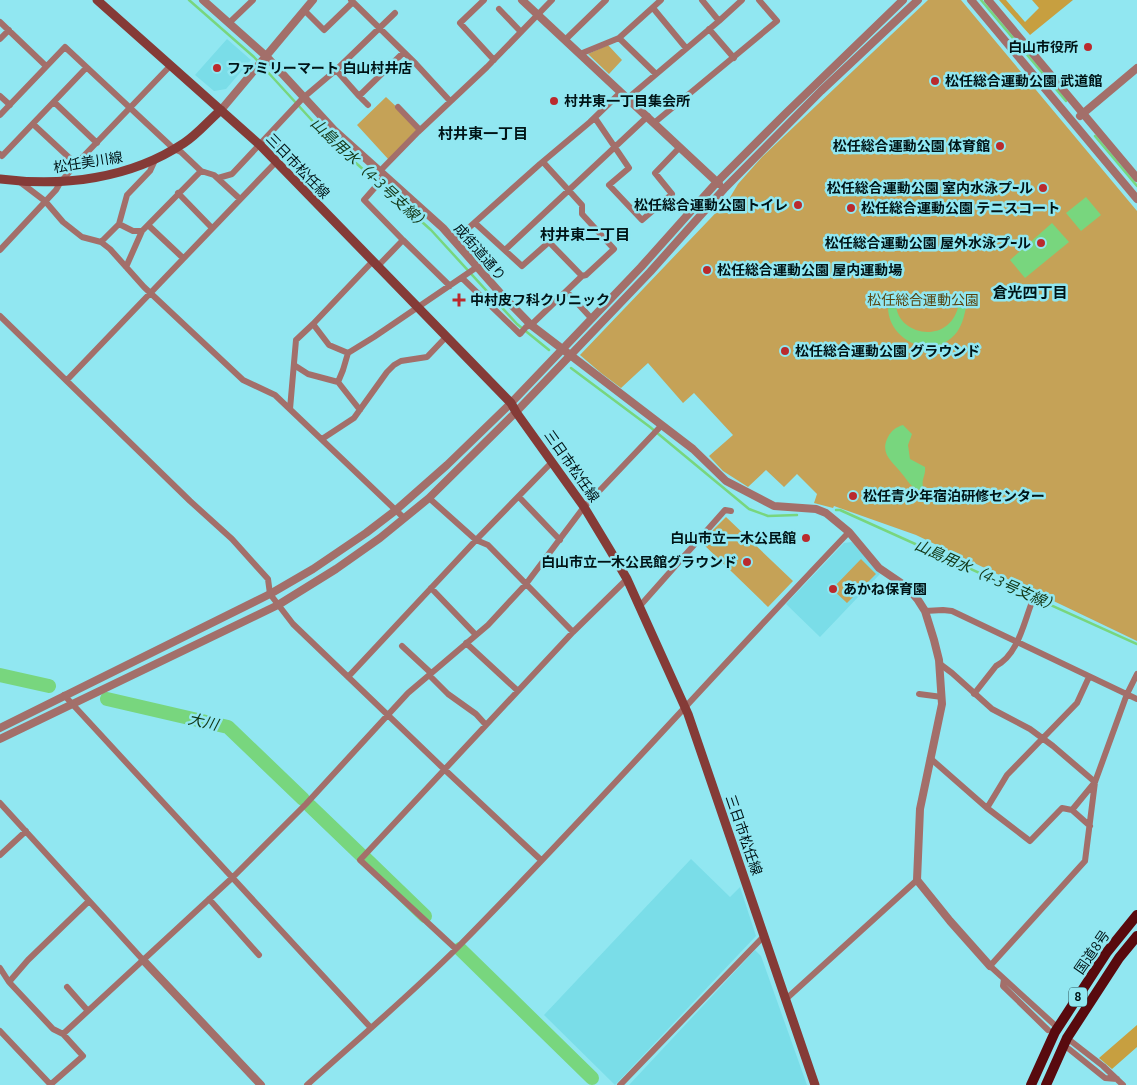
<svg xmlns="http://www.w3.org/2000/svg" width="1137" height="1085" font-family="Ubuntu,'Noto Sans JP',sans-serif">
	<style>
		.built { fill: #7adde8 }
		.green { fill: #c5a257 }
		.forest { fill: #c79f40 }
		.water { fill: #78d67e }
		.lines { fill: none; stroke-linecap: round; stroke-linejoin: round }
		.stream { stroke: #78d67e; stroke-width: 2.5 }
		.river { stroke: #78d67e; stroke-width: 14 }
		.minor { stroke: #a36f6a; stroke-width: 6 }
		.tertiary { stroke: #a36f6a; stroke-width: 8 }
		.secondary { stroke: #853b37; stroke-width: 9 }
		.trunk { stroke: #580a0e; stroke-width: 10 }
		.poi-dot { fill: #ba2a2d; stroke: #91e7f1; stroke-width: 2 }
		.labels { text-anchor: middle; stroke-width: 5; stroke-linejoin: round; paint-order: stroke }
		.shield { fill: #91e7f1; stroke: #2c5358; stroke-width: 1 }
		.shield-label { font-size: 12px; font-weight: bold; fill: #001417 }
		.poi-label { font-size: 14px; font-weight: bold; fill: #001417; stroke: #91e7f1; text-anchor: start }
		.street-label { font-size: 14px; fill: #001417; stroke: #91e7f1 }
		.park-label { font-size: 14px; fill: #594411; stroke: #91e7f1 }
		.neighbourhood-label { font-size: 15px; font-weight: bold; fill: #001417; stroke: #91e7f1 }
		.water-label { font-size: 15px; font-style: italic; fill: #123716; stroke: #91e7f1 }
	</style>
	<rect width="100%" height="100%" fill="#91e7f1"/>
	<path class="built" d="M227 39 251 60 226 89 214 91 195 75Z
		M852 542 880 574 820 637 786 604 844 543Z
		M691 859 730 897 740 887 756 936 615 1085 544 1015Z
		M755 950 761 956 807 1085H629Z"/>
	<path class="green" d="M928 0H961L1137 211V641L916 535 834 506 833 508 814 503 817 494 797 474 784 487 766 470 748 487 723 471 709 456 733 435 694 393 683 403 648 363 621 388 601 373 580 355 729 199 738 184 762 157Z
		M608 45 622 60 609 74 588 54Z
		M386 97 419 128 389 160 357 125Z
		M726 517 793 581 768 607 701 542Z
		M861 559 876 574 847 603 832 589Z"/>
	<path class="forest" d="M999 0H1006L1025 22 1039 8 1032 0H1073L1030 35Z
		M1137 1025V1047L1112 1069 1099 1058Z"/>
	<path class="water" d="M1086 197 1101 215 1081 231 1066 213Z
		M1052 223 1069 242 1025 278 1010 260Z
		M890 295 897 297C888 334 951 350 959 303H967C965 312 963 324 957 332 931 366 877 335 890 295Z
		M903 425 912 434 908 445 910 459 925 467C926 477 920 479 924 491 910 487 911 485 903 475 893 462 879 454 888 437 891 431 896 427 903 425Z"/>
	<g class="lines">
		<path class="stream" d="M189 0 254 57 329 139 431 230 517 324 549 350
			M981 0 1066 101
			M1095 136 1137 186
			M571 368 650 427 749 509 768 516 797 515
			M836 510H840L1137 644"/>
		<path class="river" d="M0 675 49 686
			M107 699 228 727 303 799
			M310 806 361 855
			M365 858 425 916
			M460 949 592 1078"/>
		<path class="minor" d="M351 0 416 64 450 101
			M484 0 460 23 494 60
			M702 0 719 21
			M653 8 686 48
			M499 9 521 32
			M304 10 324 30 353 2
			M0 22 46 66
			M229 23 253 0
			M709 29 734 58
			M619 38 656 74
			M0 39 9 30
			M565 40 606 0
			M580 54 619 38 661 0
			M336 70 359 96 404 52
			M0 96 10 105
			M359 96 368 105
			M628 98 719 21 742 0
			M54 102 97 143
			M398 107 420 130
			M0 115 65 47 174 149 181 152 201 171 214 175 240 199
			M595 118 629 168 609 185 642 220 672 194 655 173 680 147
			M654 123 777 21 759 0
			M33 124 76 164
			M268 136 310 175 299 186
			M0 154 2 156 86 68
			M379 172 418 132 487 67 552 0
			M385 176 364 200 403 240
			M218 178 232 174 303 98 336 70 395 13
			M20 182 45 201 63 222 82 237 101 242 110 249 144 287 243 380 275 395 404 518
			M178 193 212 228
			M475 223 522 266 549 242 582 276
			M119 224 133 231H142L201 171
			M148 225 183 258
			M454 241 540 164 590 122 621 92
			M101 242 119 224 127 195 150 171 156 158
			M0 250 56 190 60 183 76 164 171 65
			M505 250 648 116
			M126 267 142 231
			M377 267 403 240 450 286
			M462 278 520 334 526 327 531 325 582 276 586 275 614 249 582 214V205L543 162
			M567 292 591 318
			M0 316 190 501 232 539 268 579 270 594 293 624 444 769 541 860
			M313 324 329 345 348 353
			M294 365 308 374 338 382 360 410
			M67 380 276 162
			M338 382 343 370 348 353 374 337 477 267
			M290 409 296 340 313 324 372 262
			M322 439 354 418 387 372 394 365 401 361 427 357 446 337
			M519 497 560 540
			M429 498 476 540 488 545 573 632
			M431 588 476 635
			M639 607 725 510 731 511
			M925 611 943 610 952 611 1137 699
			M466 643 518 691
			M402 646 431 673
			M940 664 952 673 992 709 1030 729 1053 746 1095 782 1072 810 1062 808 1030 841 987 808
			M429 675 448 694 476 714 486 725
			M348 677 476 540 552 462
			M919 694 942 697
			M974 694 996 666C1018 655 1024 622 1032 602
			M64 695 371 1028
			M930 758 987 808 1007 775 1077 703 1089 677
			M0 803 143 960
			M1072 810 1090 826
			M0 855 26 831
			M209 899 259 955
			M456 949 360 860 573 632 627 579
			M0 968 9 982 53 1029 63 1034 83 1056 50 1085
			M1004 979 1003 986 1048 1030
			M9 982 28 960 89 901
			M67 987 88 1011
			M786 999 917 880
			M1058 1028 990 966 1085 861 1095 782 1127 694 1137 674
			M0 1031 51 1085
			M63 1034 232 878 306 804 408 693 488 625 526 584 584 507 661 426
			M1067 1038 1103 1066 1123 1085
			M1069 1049 1105 1078 1117 1079
			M307 1085C357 1040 409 996 457 948 591 813 717 670 849 532
			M620 1085 764 936"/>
		<path class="tertiary" d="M203 0 266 56 334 130 443 228 501 294 531 325 693 449 726 481 774 506 816 509 826 513 849 532 879 568 907 587 918 600 925 611 934 640 939 660 942 704 920 809 917 880 950 921 990 966
			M522 0 719 184
			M971 0 1137 199
			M988 0 1137 178
			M221 110 313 0
			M1080 116 1137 68
			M0 728 270 594 313 569 366 533 396 510 447 465 511 403 641 267 717 182 785 114 903 0
			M0 739 278 605 336 569 380 538 429 498 516 412 650 272 724 189 821 91 918 0
			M143 960 261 1085"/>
		<path class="secondary" d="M97 0 260 145 511 403 516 412 584 507 610 550 627 579 688 714 815 1085
			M0 179C63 187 130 179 184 143 198 134 209 120 221 110"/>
		<path class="trunk" d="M1031 1085 1055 1032 1107 952 1137 915
			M1046 1085 1067 1038 1119 958 1137 936"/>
	</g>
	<g class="poi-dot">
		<circle cx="1088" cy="47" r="5"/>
		<circle cx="217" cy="68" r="5"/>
		<circle cx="935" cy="81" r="5"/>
		<circle cx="554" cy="101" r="5"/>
		<circle cx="1000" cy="146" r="5"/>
		<circle cx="1043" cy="188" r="5"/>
		<circle cx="798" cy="205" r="5"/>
		<circle cx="851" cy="208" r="5"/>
		<circle cx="1041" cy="243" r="5"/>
		<circle cx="707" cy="270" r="5"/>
		<path d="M456.5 292.5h5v5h5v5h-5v5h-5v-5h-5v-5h5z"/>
		<circle cx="785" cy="351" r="5"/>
		<circle cx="853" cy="496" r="5"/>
		<circle cx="806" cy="538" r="5"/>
		<circle cx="747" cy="562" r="5"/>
		<circle cx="833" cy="589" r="5"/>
	</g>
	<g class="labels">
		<rect class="shield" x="1069" y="987.5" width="18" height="19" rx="4"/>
		<g class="shield-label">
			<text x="1078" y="1001">8</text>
		</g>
		<g class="poi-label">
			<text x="1078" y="52" text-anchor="end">白山市役所</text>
			<text x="227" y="73">ファミリーマート 白山村井店</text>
			<text x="945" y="86">松任総合運動公園 武道館</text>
			<text x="564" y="106">村井東一丁目集会所</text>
			<text x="990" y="151" text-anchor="end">松任総合運動公園 体育館</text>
			<text x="1033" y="193" text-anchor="end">松任総合運動公園 室内水泳プｰル</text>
			<text x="788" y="210" text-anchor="end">松任総合運動公園トイレ</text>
			<text x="861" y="213">松任総合運動公園 テニスコート</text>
			<text x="1031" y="248" text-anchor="end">松任総合運動公園 屋外水泳プｰル</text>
			<text x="717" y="275">松任総合運動公園 屋内運動場</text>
			<text x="470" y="305">中村皮フ科クリニック</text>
			<text x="795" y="356">松任総合運動公園 グラウンド</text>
			<text x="863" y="501">松任青少年宿泊研修センター</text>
			<text x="796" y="543" text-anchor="end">白山市立一木公民館</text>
			<text x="737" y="567" text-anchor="end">白山市立一木公民館グラウンド</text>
			<text x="843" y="594">あかね保育園</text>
		</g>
		<g class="street-label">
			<text transform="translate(88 162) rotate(-9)" y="5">松任美川線</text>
			<text transform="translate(298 166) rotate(46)" y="5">三日市松任線</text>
			<text transform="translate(480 252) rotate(49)" y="5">成街道通り</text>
			<text transform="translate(572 466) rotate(55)" y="5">三日市松任線</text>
			<text transform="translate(744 835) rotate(71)" y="5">三日市松任線</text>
			<text transform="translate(1092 952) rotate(-55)" y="5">国道8号</text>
		</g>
		<g class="park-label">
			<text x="923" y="305">松任総合運動公園</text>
		</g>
		<g class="neighbourhood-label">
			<text x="483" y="139">村井東一丁目</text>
			<text x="585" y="240">村井東二丁目</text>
			<text x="1030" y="298">倉光四丁目</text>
		</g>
		<g class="water-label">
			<text transform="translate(370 174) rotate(43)" y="5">山島用水（4-3号支線）</text>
			<text transform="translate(987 576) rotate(24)" y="5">山島用水（4-3号支線）</text>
			<text transform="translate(203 722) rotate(13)" y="5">大川</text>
		</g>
	</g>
</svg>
